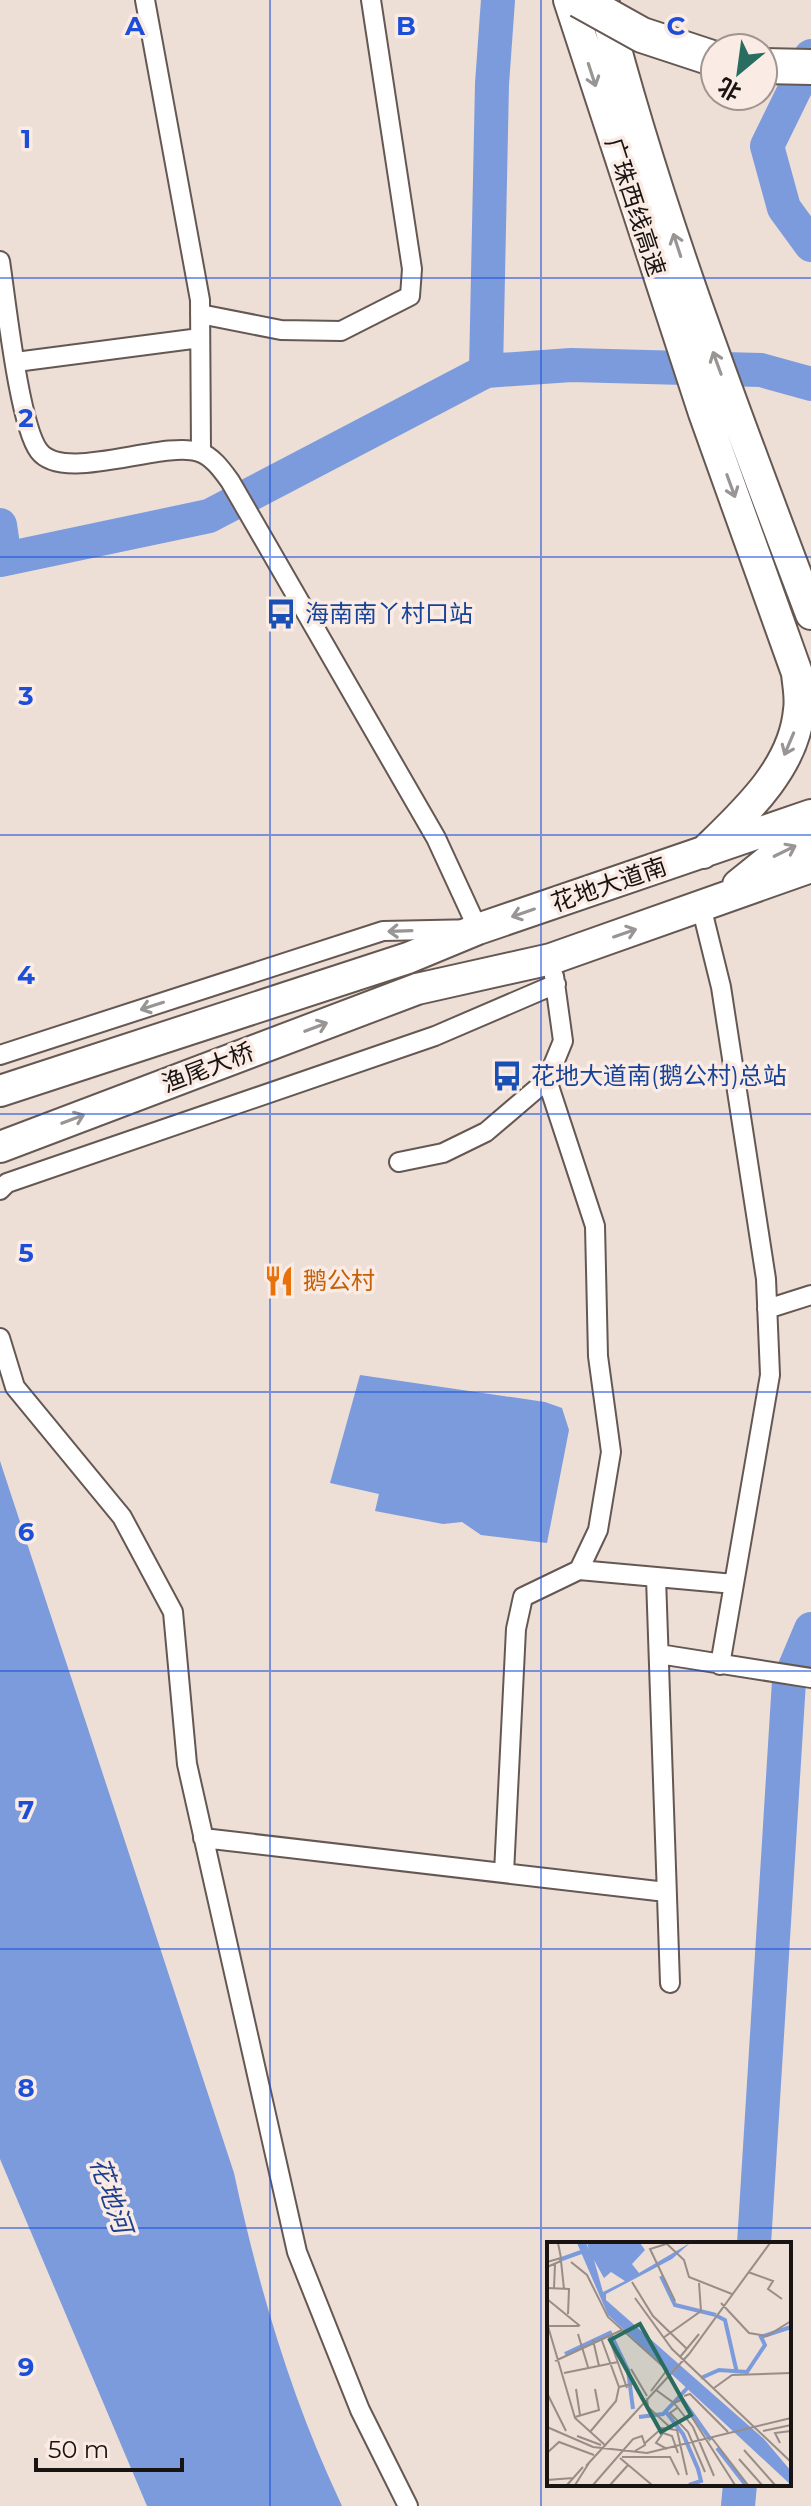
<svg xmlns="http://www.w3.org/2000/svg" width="811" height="2506" font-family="Montserrat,'Noto Sans SC',sans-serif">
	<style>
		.water { fill: #7b9bdd }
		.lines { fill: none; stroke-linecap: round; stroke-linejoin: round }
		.river { stroke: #7b9bdd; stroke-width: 34 }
		.street-casing { stroke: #655852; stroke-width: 22 }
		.primary-casing { stroke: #655852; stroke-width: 34 }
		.highway-casing { stroke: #655852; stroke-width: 38 }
		.street { stroke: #fff; stroke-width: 18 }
		.primary { stroke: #fff; stroke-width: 30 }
		.highway { stroke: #fff; stroke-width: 34 }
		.highway-bridge-casing { stroke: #655852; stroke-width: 38; stroke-linecap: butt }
		.highway-bridge { stroke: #fff; stroke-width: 34 }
		.oneway { stroke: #989594 }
		.grid { fill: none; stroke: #1d4ed8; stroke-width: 2; stroke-opacity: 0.55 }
		.labels { text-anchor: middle; stroke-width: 7; stroke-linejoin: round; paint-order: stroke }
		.street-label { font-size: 24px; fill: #191411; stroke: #faebe4 }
		.transit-label { font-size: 24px; fill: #164399; stroke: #faebe4; text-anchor: start }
		.food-label { font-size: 24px; fill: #c56008; stroke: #faebe4; text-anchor: start }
		.water-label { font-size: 26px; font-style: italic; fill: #1f408e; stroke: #faebe4 }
		.inset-river { fill: none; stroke: #7b9bdd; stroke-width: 4 }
		.inset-road { fill: none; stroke: #988d87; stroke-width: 2 }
		.view { fill: #286d60; fill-opacity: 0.15; stroke: #286d60; stroke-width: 4 }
		.inset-edge { fill: none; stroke: #191411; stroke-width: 4 }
		.grid-label { font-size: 26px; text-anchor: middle; font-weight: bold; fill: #1d4ed8; stroke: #faebe4; stroke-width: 7; stroke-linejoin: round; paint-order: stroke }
	</style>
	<rect width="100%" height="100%" fill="#edded6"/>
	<path class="water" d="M360 1375 545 1402 562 1408 569 1430 547 1543 481 1535 462 1522 443 1524 375 1511 379 1494 330 1483Z
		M0 1461 234 2173C259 2289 291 2398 342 2506H147L0 2159Z"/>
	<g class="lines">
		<path class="river" d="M811 56 767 146 784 208 811 245
			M486 371 492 84 498 0
			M0 525 5 559
			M0 560 209 516 486 371 571 365 761 370 811 384
			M754 2244 789 1681 811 1629
			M738 2506 740 2484"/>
		<g class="street-casing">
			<path id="street" d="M145 0 200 300 201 452
				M0 261C6 300 19 425 39 451 64 484 162 440 199 452 212 456 222 470 230 481L436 838 478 929 383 931 0 1055
				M200 314 281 330 341 331 410 296 412 269 371 0
				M16 362 200 338
				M701 906 721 987 766 1279 770 1375 720 1665
				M547 1080 595 1226 598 1356 611 1452 598 1530 579 1570
				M399 1162 443 1153 486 1132 547 1080 563 1041 554 976
				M0 1190 7 1183 435 1036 556 984
				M767 1309 811 1295
				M0 1338 15 1387 122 1517 173 1612 187 1764 297 2252 360 2410 408 2506
				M656 1578 670 1983
				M659 1654 811 1678
				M203 1838 666 1892
				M504 1873 516 1629 523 1597 579 1570 734 1584"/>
		</g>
		<g class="primary-casing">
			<path id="primary" d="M569 0 704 413 797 673C798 685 801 698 799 710 794 769 743 814 703 853
				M603 0C656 210 735 412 811 614
				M738 885 779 852 811 840
				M0 1091 408 958 478 929 811 815
				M0 1147 417 989 551 959 811 867"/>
		</g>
		<g class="highway-casing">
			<path id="highway" d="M763 66 811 67"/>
		</g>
		<use href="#street" class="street"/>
		<use href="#primary" class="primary"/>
		<use href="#highway" class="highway"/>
		<g class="highway-bridge-casing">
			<path id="highway-bridge" d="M579 0 642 35 715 59"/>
		</g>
		<use href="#highway-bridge" class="highway-bridge"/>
	</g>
	<defs><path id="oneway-shaft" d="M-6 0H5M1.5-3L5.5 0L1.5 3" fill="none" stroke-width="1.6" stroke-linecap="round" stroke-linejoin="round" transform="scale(2)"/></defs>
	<g class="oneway">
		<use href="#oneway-shaft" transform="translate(592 75) rotate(72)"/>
		<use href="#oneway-shaft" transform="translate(677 245) rotate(-108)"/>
		<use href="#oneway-shaft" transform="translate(717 363) rotate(-110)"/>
		<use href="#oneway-shaft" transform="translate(731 486) rotate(70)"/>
		<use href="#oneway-shaft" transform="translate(789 744) rotate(113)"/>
		<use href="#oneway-shaft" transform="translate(785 851) rotate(-26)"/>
		<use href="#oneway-shaft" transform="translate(523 913) rotate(161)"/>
		<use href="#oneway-shaft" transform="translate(400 931) rotate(178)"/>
		<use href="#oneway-shaft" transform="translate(625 933) rotate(-19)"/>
		<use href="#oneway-shaft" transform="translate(152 1006) rotate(162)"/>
		<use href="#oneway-shaft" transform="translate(316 1027) rotate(-21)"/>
		<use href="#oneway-shaft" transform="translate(73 1119) rotate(-21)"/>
	</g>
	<path class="grid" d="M270 0V2506M541 0V2506M0 278H811M0 557H811M0 835H811M0 1114H811M0 1392H811M0 1671H811M0 1949H811M0 2228H811"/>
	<defs>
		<g id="bus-bare" transform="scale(2.4)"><path d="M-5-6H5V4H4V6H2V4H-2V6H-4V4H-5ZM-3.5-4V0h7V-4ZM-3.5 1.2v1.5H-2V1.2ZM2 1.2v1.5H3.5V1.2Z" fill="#1a4fb4" stroke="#faebe4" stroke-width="2.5" paint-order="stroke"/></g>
		<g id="restaurant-bare" transform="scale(2.4)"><path d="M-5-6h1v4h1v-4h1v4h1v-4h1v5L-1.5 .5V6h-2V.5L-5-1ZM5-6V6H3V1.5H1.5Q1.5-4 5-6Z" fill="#e8710a" stroke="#faebe4" stroke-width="2.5" paint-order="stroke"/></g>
	</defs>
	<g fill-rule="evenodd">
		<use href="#bus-bare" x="281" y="614"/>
		<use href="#bus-bare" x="507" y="1076"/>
		<use href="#restaurant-bare" x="279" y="1281"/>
	</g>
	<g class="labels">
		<g class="street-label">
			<text transform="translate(635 207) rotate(72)" y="8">广珠西线高速</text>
			<text transform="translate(609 885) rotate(-19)" y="8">花地大道南</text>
			<text transform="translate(208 1068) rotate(-21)" y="8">渔尾大桥</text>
		</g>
		<g class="transit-label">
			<text x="305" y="622">海南南丫村口站</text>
			<text x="531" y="1084">花地大道南(鹅公村)总站</text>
		</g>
		<g class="food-label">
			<text x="303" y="1289">鹅公村</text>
		</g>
		<g class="water-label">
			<text transform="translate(111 2195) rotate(71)" y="9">花地河</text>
		</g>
	</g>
	<g transform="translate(547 2242)">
		<rect width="244" height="244" fill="#edded6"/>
		<path d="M30 1H39L42 8 40 1H93L98 8 85 22 92 31 143 1 125 17 59 52V58L217 197 244 229V243L61 73ZM47 18 57 36 64 30 78 39 56 50Z" fill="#7b9bdd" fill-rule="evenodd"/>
		<path class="inset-river" d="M12 18 37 9M114 34 128 63 169 73M170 74 178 78 190 131M18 112 63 91 81 128 86 167M154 136 172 128 200 130 218 103 214 95 244 85M132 153 164 198M119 170 136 192 151 227 154 239 142 243M92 175 116 172 145 141M170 206 198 242"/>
		<path class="inset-road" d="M119 1 137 18 142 35 185 52M119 2 103 7 128 59M0 20 14 16 11 1M24 20 40 33 61 75 120 128 104 149M0 25 14 19 17 47M201 30 226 39 221 47 235 57M85 40 106 74 140 107M0 46 22 47 21 72M7 46 8 22M88 56 125 107 244 220M0 57 33 84M174 61 202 91 220 94 244 79M0 81 28 176 59 204M0 84H32M31 92 41 125M61 93 80 146M54 96 72 145 89 141M116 96 154 69 152 41M46 98 52 124M133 115 152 92M8 119 75 88M84 127 100 154M17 131 71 120M167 146 185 133 244 131M29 147 33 173M109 148 127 161 134 158 188 243M0 151 19 189M137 154 143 152 181 190M100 156 101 165 126 188M127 161 146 185 167 234M130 166 123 171 141 190 158 230M28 175 52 168 48 147M0 185 46 205 100 211 244 176M216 189 244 183M43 190 69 159 72 145M30 194 54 203M164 195 201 243M233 201 228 191 244 189M97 202 115 186 130 188 140 233M120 207 109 201 116 191 125 194 131 211M197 208 228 243M0 211 12 200 47 213M75 215H123L132 233M73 216 105 243M192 217 215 243M39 224 142 112 223 1M0 238 26 236M20 243 36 225M28 243 42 221M46 243 86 197 95 194 98 203 88 209M63 243 81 223"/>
		<path class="view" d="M93 82 144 173 114 190 63 98Z"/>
		<rect width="244" height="244" class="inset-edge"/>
	</g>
	<g class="grid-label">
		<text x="135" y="35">A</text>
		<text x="406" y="35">B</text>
		<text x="676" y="35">C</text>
		<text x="26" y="148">1</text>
		<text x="26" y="427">2</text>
		<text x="26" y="705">3</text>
		<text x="26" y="984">4</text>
		<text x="26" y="1262">5</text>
		<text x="26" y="1541">6</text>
		<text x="26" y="1819">7</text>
		<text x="26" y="2097">8</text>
		<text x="26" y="2376">9</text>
	</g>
	<g transform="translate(739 72) rotate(209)"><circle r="38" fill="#faebe4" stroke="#a09590" stroke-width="2"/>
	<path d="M0-6L14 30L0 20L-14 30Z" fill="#286d60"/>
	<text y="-12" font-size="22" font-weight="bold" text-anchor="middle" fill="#191411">北</text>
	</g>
	<path d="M36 2458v12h146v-12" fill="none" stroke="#191411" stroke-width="4"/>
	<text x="48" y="2458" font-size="24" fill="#191411" stroke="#faebe4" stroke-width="6" paint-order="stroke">50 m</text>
</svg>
